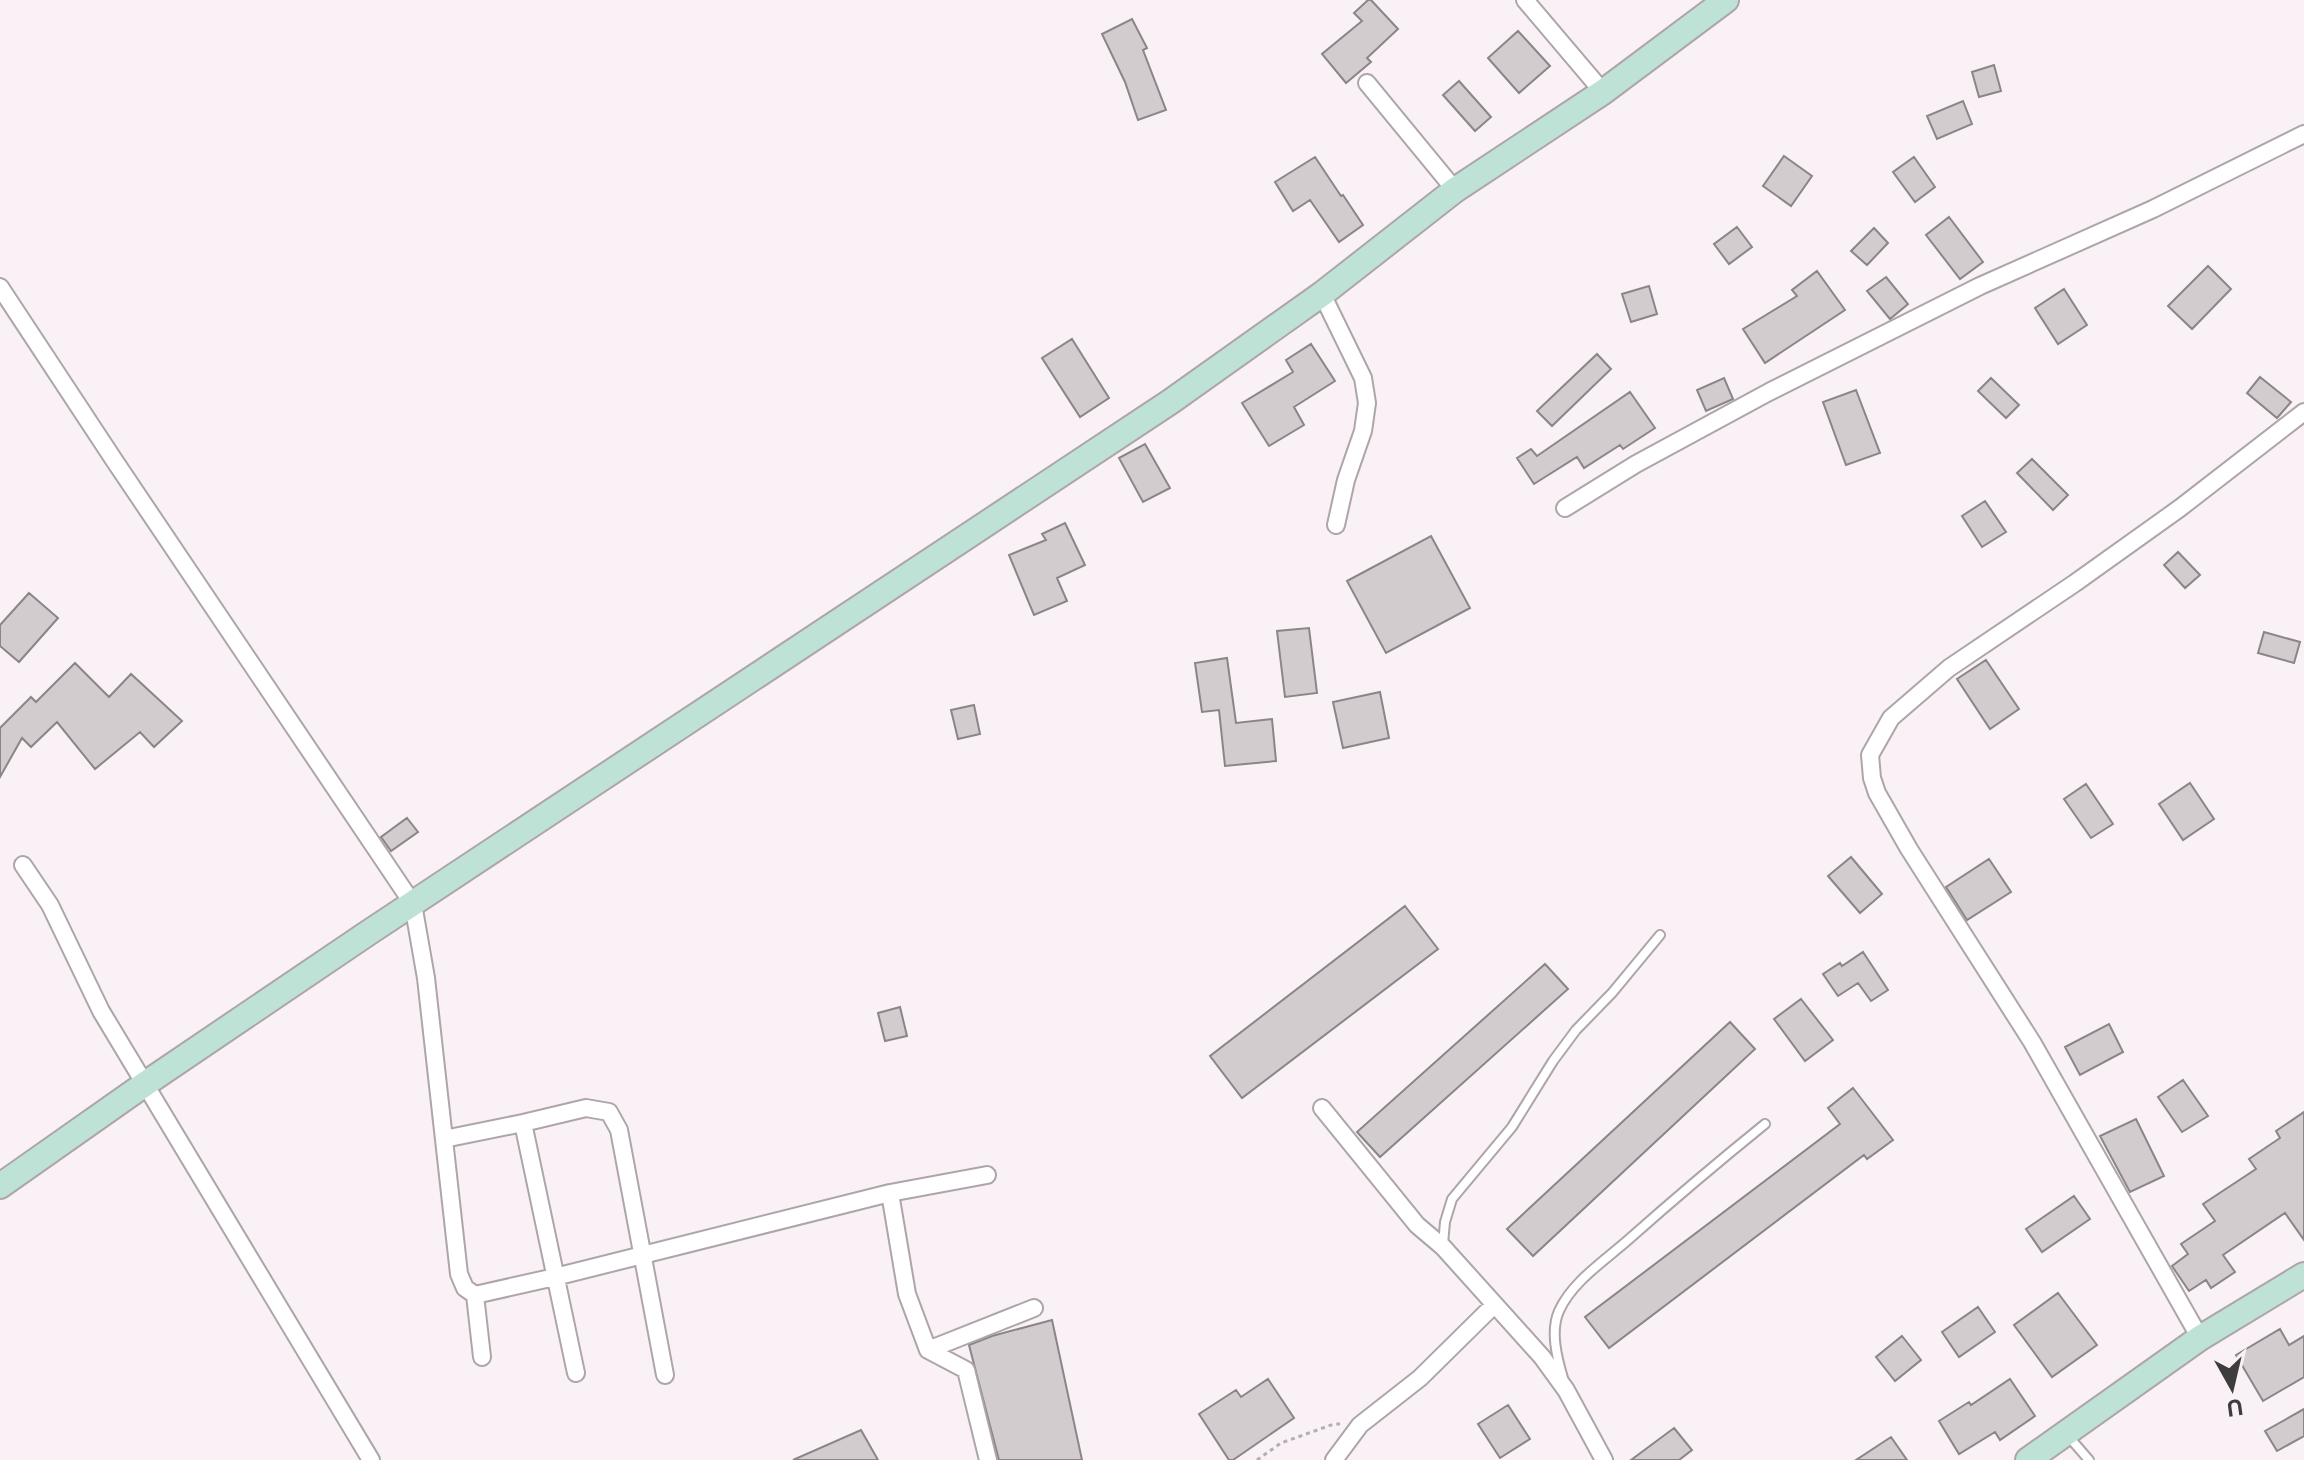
<svg xmlns="http://www.w3.org/2000/svg" width="2304" height="1460" font-family="Inter,sans-serif">
	<style>
		.building { fill: #d3cccf; stroke: #8b8588; stroke-width: 2 }
		.lines { fill: none; stroke-linecap: round; stroke-linejoin: round }
		.lane-casing { stroke: #ada5a9; stroke-width: 12 }
		.street-casing { stroke: #ada5a9; stroke-width: 20 }
		.secondary-casing { stroke: #ada5a9; stroke-width: 28 }
		.path { stroke: #b4aeb1; stroke-width: 3; stroke-dasharray: 4 4; stroke-linecap: butt }
		.lane { stroke: #fff; stroke-width: 8 }
		.street { stroke: #fff; stroke-width: 16 }
		.secondary { stroke: #bfe2d7; stroke-width: 24 }
	</style>
	<rect width="100%" height="100%" fill="#f9f1f5"/>
	<path class="building" d="M1368 0H1371L1398 29 1367 58 1371 62 1346 83 1322 54 1362 21 1354 13Z
		M1132 19 1147 48 1143 50 1166 110 1138 120 1125 82 1102 34Z
		M1518 31 1550 66 1519 93 1488 58Z
		M1994 65 2001 91 1979 97 1972 72Z
		M1459 81 1491 117 1475 131 1443 95Z
		M1963 101 1972 124 1937 139 1927 116Z
		M1784 156 1812 176 1791 206 1763 186Z
		M1315 157 1341 196 1343 195 1363 225 1339 242 1310 200 1293 211 1275 182Z
		M1914 157 1935 187 1915 202 1893 172Z
		M1949 217 1983 262 1960 279 1926 235Z
		M1737 227 1752 247 1729 264 1714 244Z
		M1874 228 1888 243 1867 265 1851 251Z
		M2208 266 2231 289 2192 329 2168 306Z
		M1817 271 1845 310 1765 363 1743 329 1797 296 1792 290Z
		M1886 277 1908 304 1890 319 1867 291Z
		M1649 286 1657 314 1631 322 1622 294Z
		M2064 289 2087 325 2058 344 2035 308Z
		M1072 339 1109 398 1080 417 1042 358Z
		M1311 344 1335 381 1294 407 1304 425 1269 446 1242 403 1293 372 1286 360Z
		M1597 354 1611 369 1552 426 1537 411Z
		M2260 377 2291 402 2277 418 2247 393Z
		M1724 378 1733 399 1706 411 1697 390Z
		M1991 378 2019 405 2006 418 1978 391Z
		M1856 390 1880 453 1846 465 1823 402Z
		M1630 392 1655 428 1623 449 1620 445 1584 468 1577 457 1534 484 1517 458 1531 449 1537 456Z
		M1145 444 1170 488 1143 502 1119 458Z
		M2032 459 2068 495 2053 510 2017 473Z
		M1985 501 2006 532 1982 547 1962 516Z
		M1065 523 1085 565 1057 578 1067 601 1034 615 1009 555 1046 540 1042 534Z
		M1431 536 1470 608 1386 653 1347 581Z
		M2178 552 2200 575 2185 588 2164 565Z
		M29 593 58 618 19 662 0 646V625Z
		M1309 628 1317 693 1285 697 1277 631Z
		M2264 632 2300 642 2294 663 2258 653Z
		M1227 658 1236 723 1272 719 1276 761 1225 766 1219 710 1202 712 1195 663Z
		M1986 660 2019 709 1990 729 1957 679Z
		M75 663 109 697 131 674 182 721 154 747 140 732 95 769 57 722 31 747 22 738 0 777V728L31 697 36 702Z
		M1380 692 1389 738 1343 748 1333 702Z
		M974 705 980 734 958 739 951 710Z
		M2190 783 2214 819 2183 840 2159 804Z
		M2086 784 2113 824 2091 838 2064 799Z
		M407 818 418 832 391 851 381 837Z
		M1851 857 1882 894 1860 913 1828 876Z
		M1989 859 2011 892 1967 920 1946 887Z
		M1405 906 1438 949 1242 1098 1210 1056Z
		M1863 952 1888 990 1871 1001 1858 983 1838 996 1823 974 1840 963 1842 966Z
		M1545 964 1568 989 1380 1157 1357 1132Z
		M1801 999 1833 1040 1805 1061 1774 1019Z
		M900 1007 907 1036 885 1041 878 1013Z
		M1730 1022 1755 1049 1533 1256 1507 1229Z
		M2109 1024 2123 1052 2080 1075 2065 1047Z
		M2183 1080 2208 1116 2182 1132 2158 1097Z
		M1853 1088 1893 1140 1867 1159 1864 1155 1609 1348 1585 1317 1840 1124 1828 1108Z
		M2304 1112V1240L2285 1213 2223 1255 2235 1272 2211 1288 2206 1280 2189 1291 2172 1266 2188 1254 2181 1244 2215 1221 2203 1204 2256 1169 2249 1159 2280 1138 2276 1131Z
		M2136 1119 2164 1176 2130 1192 2100 1136Z
		M2074 1196 2090 1219 2042 1252 2026 1229Z
		M2058 1293 2097 1345 2052 1377 2014 1325Z
		M1978 1307 1995 1332 1959 1357 1942 1332Z
		M1052 1320 1082 1460H999L969 1345 992 1336Z
		M2280 1329 2289 1345 2304 1336V1377L2263 1401 2236 1355Z
		M1902 1336 1921 1360 1895 1381 1876 1357Z
		M1268 1379 1294 1418 1233 1460H1229L1199 1414 1236 1390 1241 1397Z
		M2010 1379 2035 1416 2000 1440 1995 1432 1959 1454 1939 1421 1969 1402 1971 1405Z
		M1508 1405 1530 1439 1500 1458 1478 1424Z
		M2304 1409V1436L2277 1451 2265 1431Z
		M1674 1428 1692 1450 1679 1460H1631Z
		M861 1430 878 1460H793Z
		M1891 1437 1907 1460H1856Z"/>
	<g class="lines">
		<g class="lane-casing">
			<path id="lane" d="M1443 1244 1445 1222 1452 1199 1512 1127 1553 1061 1576 1030 1612 993 1660 935
				M1563 1378C1557 1358 1550 1331 1559 1311 1572 1282 1604 1261 1628 1240 1672 1201 1718 1162 1765 1124
				M2069 1437 2089 1460"/>
		</g>
		<g class="street-casing">
			<path id="street" d="M1525 0 1603 92
				M1367 83 1455 190
				M0 287 114 460 413 904 426 978 459 1274 465 1288 475 1295 555 1277 890 1193 907 1294 928 1350 966 1370 988 1460
				M1322 294 1363 378 1367 403 1363 431 1346 480 1336 525
				M1565 508 1636 464 1769 392 1980 286 2153 209 2304 134
				M23 865 50 905 101 1011 371 1460
				M1322 1108 1417 1225 1443 1247 1542 1357 1566 1390 1604 1460
				M523 1123 586 1108 609 1112 619 1130 665 1375
				M444 1139 523 1123 576 1373
				M890 1193 987 1175
				M475 1295 482 1357
				M2200 1338 2032 1042 1909 849 1877 793 1872 778 1870 755 1891 718 1949 668 2075 583 2180 508 2304 412
				M928 1350 1034 1308
				M1334 1460 1360 1425 1420 1378 1494 1305"/>
		</g>
		<g class="secondary-casing">
			<path id="secondary" d="M0 1186 145 1084 368 933 1170 402 1322 294 1455 190 1603 92 1726 0
				M2028 1460 2200 1338 2304 1275"/>
		</g>
		<path class="path" d="M1257 1460 1281 1443 1334 1424H1340"/>
		<use href="#lane" class="lane"/>
		<use href="#street" class="street"/>
		<use href="#secondary" class="secondary"/>
	</g>
	<g transform="translate(2232 1388) rotate(172)" stroke="#f9f1f5" stroke-width="6" paint-order="stroke">
	<path d="M0-6L14 30L0 20L-14 30Z" fill="#3f3c3d"/>
	<text y="-12" font-size="22" font-weight="bold" text-anchor="middle" fill="#3f3c3d">U</text>
	</g>
</svg>
